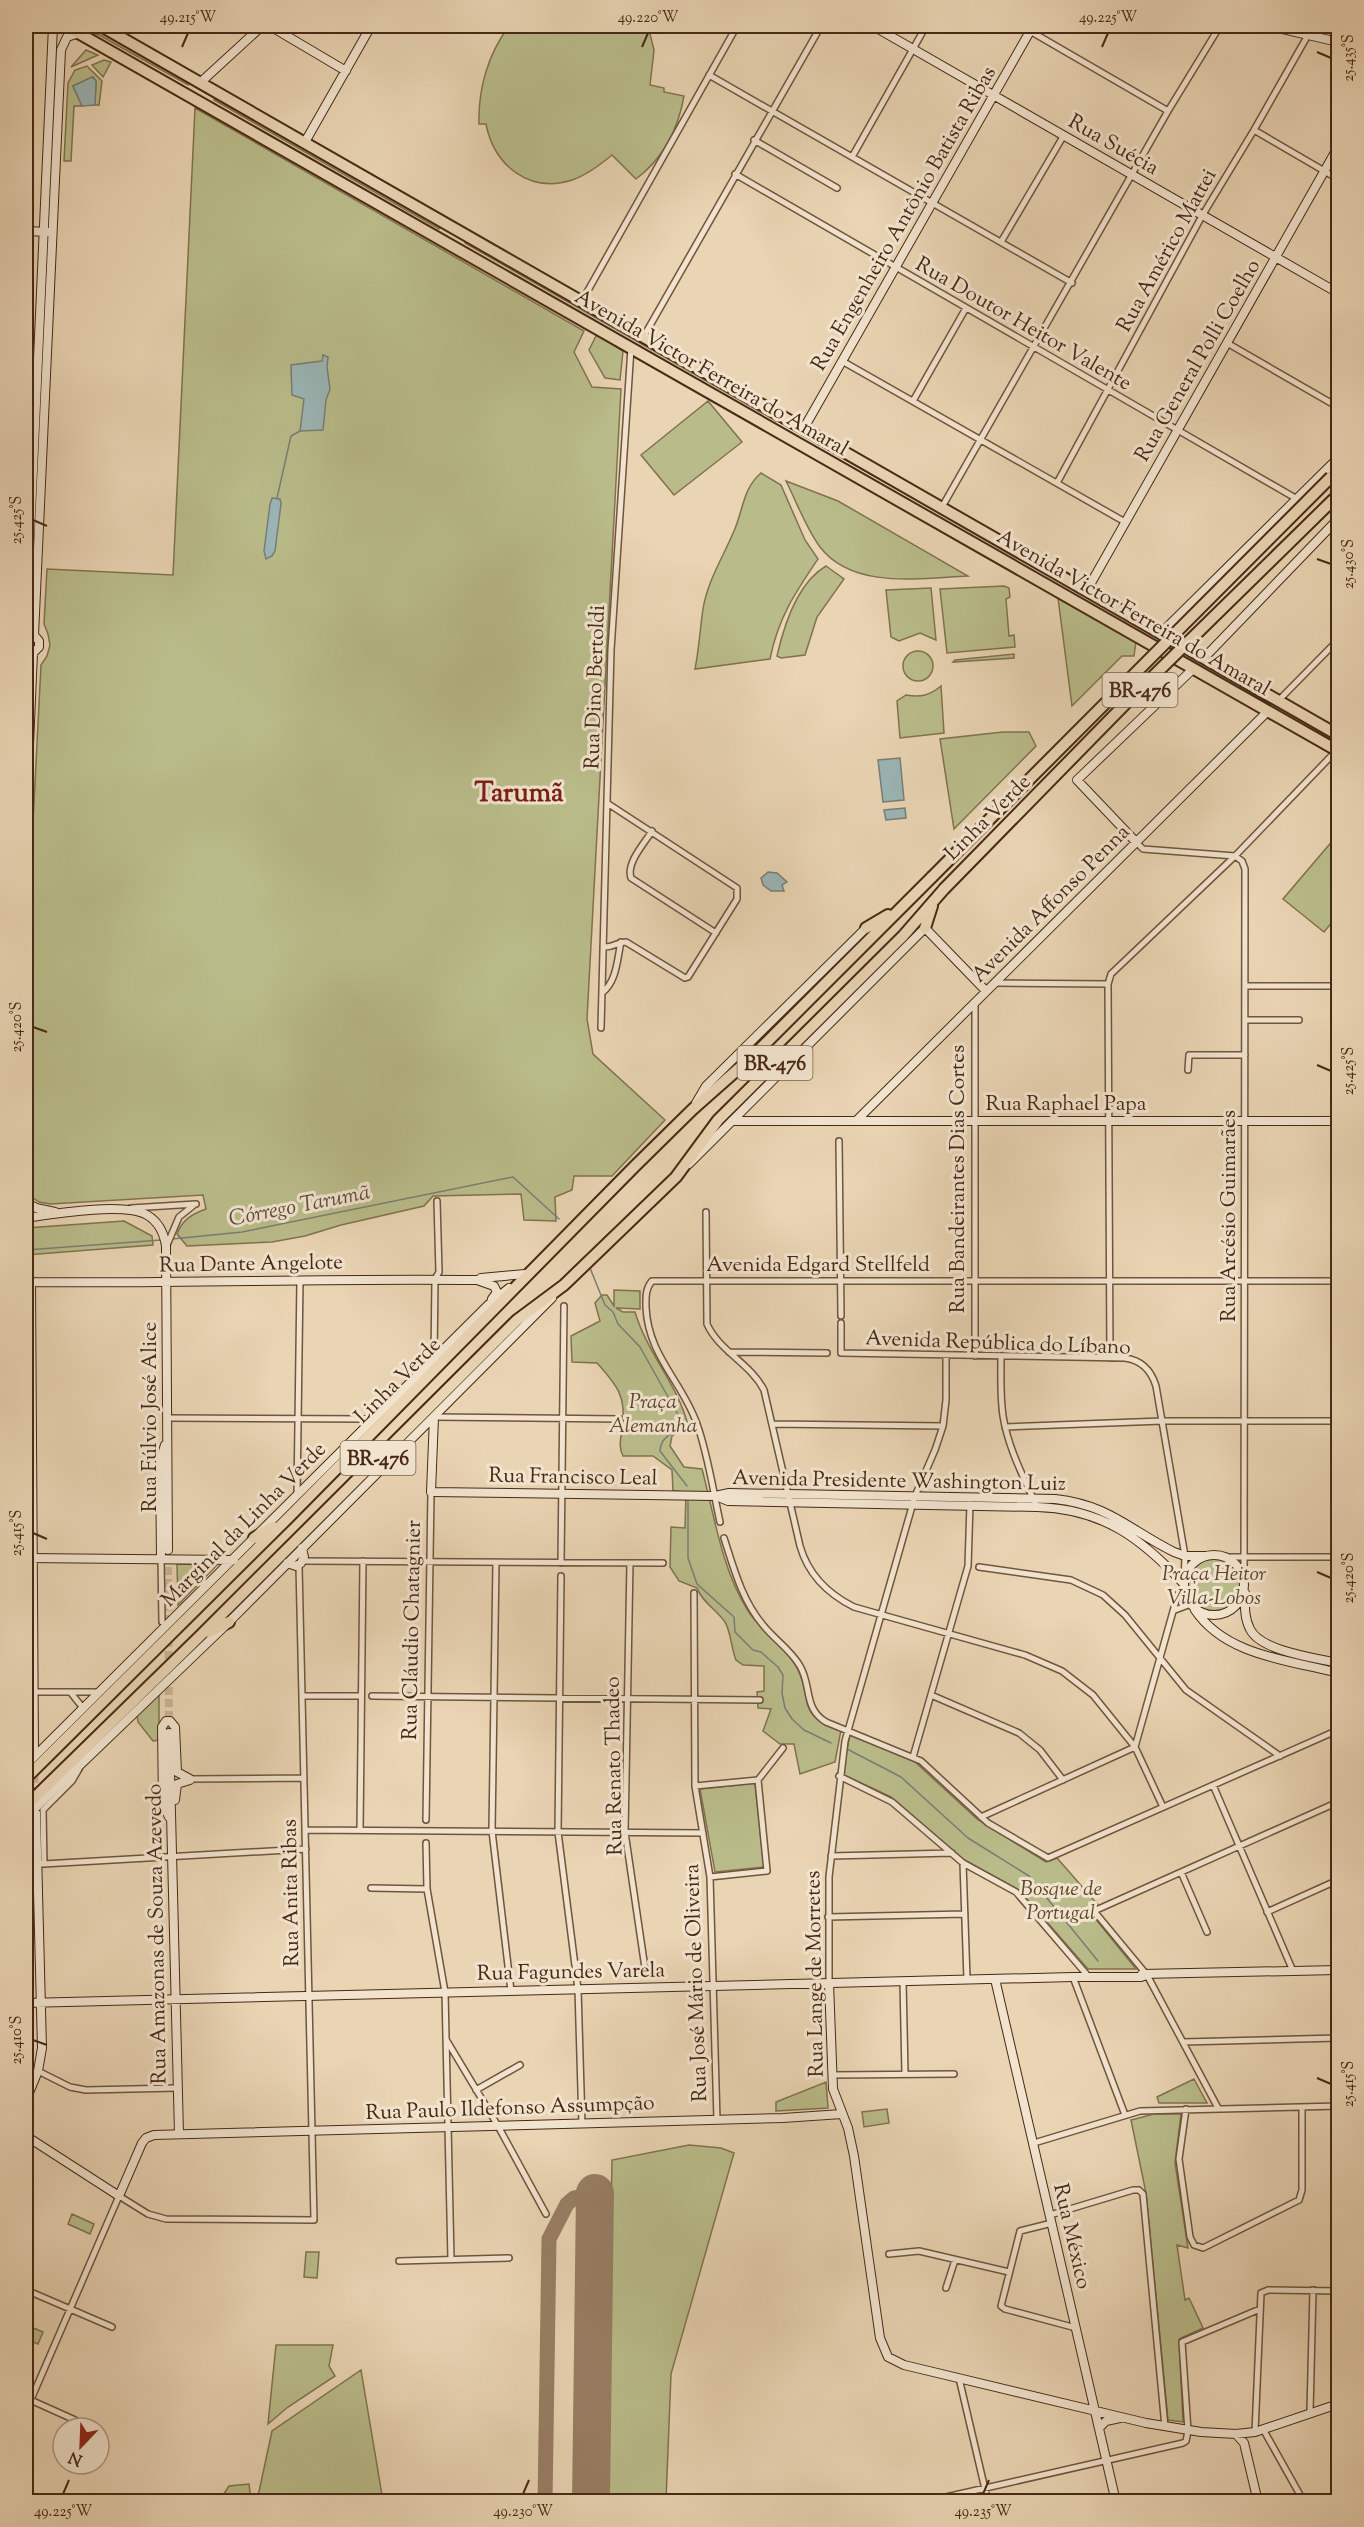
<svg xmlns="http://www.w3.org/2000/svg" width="1364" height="2527" font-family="'Sorts Mill Goudy',serif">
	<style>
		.green { fill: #b9bc8a; stroke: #80724f; stroke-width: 1.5 }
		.water { fill: #9bb6b7; stroke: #797e76; stroke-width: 1.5 }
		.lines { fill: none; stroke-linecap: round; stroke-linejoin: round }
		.stream { stroke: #797e76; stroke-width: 1.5 }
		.taxiway { stroke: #987e64; stroke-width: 15 }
		.runway { stroke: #987e64; stroke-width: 38 }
		.secondary-tunnel { stroke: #c9b293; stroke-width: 8; stroke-dasharray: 8 4; stroke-linecap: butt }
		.street-casing { stroke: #70543c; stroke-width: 8 }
		.secondary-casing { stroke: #472914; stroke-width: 10 }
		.highway-casing { stroke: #472914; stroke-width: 14 }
		.street { stroke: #f1e3ce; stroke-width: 5 }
		.secondary { stroke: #f1e3ce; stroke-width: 8 }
		.highway { stroke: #e9d4b3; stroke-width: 10 }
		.highway-bridge-casing { stroke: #472914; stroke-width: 14; stroke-linecap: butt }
		.highway-bridge { stroke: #e9d4b3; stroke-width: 10 }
		.ticks { fill: none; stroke: #472914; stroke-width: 2 }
		.labels { text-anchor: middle; stroke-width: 6; stroke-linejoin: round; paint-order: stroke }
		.shield { fill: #f1e3ce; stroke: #7a614c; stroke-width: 1.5 }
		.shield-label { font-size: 20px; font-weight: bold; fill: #472914 }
		.street-label { font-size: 21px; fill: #472914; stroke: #f1e3ce }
		.park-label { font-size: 21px; font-style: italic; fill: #5e462c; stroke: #f1e3ce }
		.water-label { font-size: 22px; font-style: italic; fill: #5c4c3d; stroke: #f1e3ce }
		.district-label { font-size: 27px; font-weight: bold; fill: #7a1f14; stroke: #f1e3ce }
		.neatline { fill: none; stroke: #472914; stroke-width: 2 }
		.ticks-label { font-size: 15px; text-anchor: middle; fill: #472914 }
	</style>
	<rect width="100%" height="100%" fill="#e9d4b3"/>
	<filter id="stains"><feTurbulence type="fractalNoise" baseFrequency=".00333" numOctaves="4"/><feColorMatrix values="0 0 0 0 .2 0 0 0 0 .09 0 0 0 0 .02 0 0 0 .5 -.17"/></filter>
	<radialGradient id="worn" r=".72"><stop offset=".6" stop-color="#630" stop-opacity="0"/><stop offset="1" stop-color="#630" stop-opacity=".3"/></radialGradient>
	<path class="green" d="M76 26H94L193 82 188 85 101 36Z
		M509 26H648L654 50 650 85 664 88V92L684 96C678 130 664 158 636 179L612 155C600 165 587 175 572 180 529 194 494 165 486 124H479C478 89 488 54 509 26Z
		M86 50 98 55 71 67Z
		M104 60 111 62 103 77 92 65Z
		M87 66 102 81 99 105H95L96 81 93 77 73 86 82 106H74L71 161H64L68 83 75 70Z
		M217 95 442 223 439 229 214 100Z
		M195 108 584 331 574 352 592 387 621 389 587 1019 593 1054 665 1120 612 1176H574L572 1190 555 1197 556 1221 524 1220 521 1194 433 1196 424 1206 341 1225 305 1236 272 1242 187 1246 177 1234C182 1220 192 1214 206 1209L203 1195 50 1204 39 1202 26 1193V960L41 665 47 656 50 645 48 634 44 624 47 569 173 575Z
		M467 239 778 418 776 421 465 243Z
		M597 334 623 351 620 380 605 378 589 350Z
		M708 401 742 442 674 495 641 455Z
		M761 473 781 485 805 540 818 559C795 593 778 618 770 659L695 669C699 649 700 629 703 609 707 582 724 555 734 531 743 511 743 488 761 473Z
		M786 481 838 501 968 576C921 578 853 590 820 547 806 528 797 503 786 481Z
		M826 566 844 579 817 617 805 655 781 658 777 656C784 625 797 583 826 566Z
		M1004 586 1009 588 1010 597 1006 599 1009 636 1014 635 1015 647 947 653 940 589Z
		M931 588 936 640 920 633 899 641 891 637 886 590Z
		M1058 598 1136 641 1134 656H1122L1072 706Z
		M903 666a15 15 0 1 1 30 0a15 15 0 1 1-30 0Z
		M1014 654V658L953 662 955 660Z
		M941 686 944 733 900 738 897 701 906 695C921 698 930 695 941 686Z
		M1003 732H1029L1036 746 954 829 940 739Z
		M1334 839 1338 842V915L1324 932 1283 899Z
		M124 1221 152 1236 153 1245 26 1255V1228Z
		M614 1290 640 1291V1309L616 1308 623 1312H635C648 1355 677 1383 688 1425L672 1436 670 1446 684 1467 702 1469C714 1514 722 1570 747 1609 760 1631 785 1646 797 1668 814 1699 794 1715 841 1730L835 1762 800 1774 794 1744H780L763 1731 771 1709 758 1708 757 1692 764 1691V1666L743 1665 736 1660C731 1648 731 1632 725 1622 716 1609 702 1602 697 1588L679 1581 670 1567 671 1527 685 1528 686 1492 673 1491 672 1470 653 1456H623C618 1446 621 1438 622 1428 627 1397 617 1385 597 1363L572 1362 571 1336 600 1321 595 1303 602 1295H607L614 1306Z
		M1187 1585a27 27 0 1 1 54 0a27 27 0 1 1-54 0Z
		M177 1564 217 1565 178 1605Z
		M159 1693V1740L153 1741 138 1722 137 1715Z
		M850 1734 913 1760 977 1819 1046 1862 1057 1858 1099 1906 1093 1910 1094 1917 1136 1969H1088L1019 1890 963 1859 891 1797 842 1774Z
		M755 1783 764 1867 715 1872 700 1789Z
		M1194 2079 1207 2103H1159L1157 2097Z
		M826 2082 828 2108 776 2111V2102Z
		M887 2109 889 2123 864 2127 862 2112Z
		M1154 2114H1181L1175 2163 1188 2248 1177 2245 1185 2300 1189 2298 1203 2328 1179 2339 1183 2422 1168 2420 1146 2193 1131 2120Z
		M689 2145 721 2148 734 2153 671 2374 666 2501H606L612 2160Z
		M72 2214 94 2224 90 2234 68 2224Z
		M306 2252H319L317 2278 304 2277Z
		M26 2325 43 2332 38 2344 26 2339Z
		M276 2345H333L329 2366 335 2376 288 2407 268 2424Z
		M361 2370 383 2501H257L272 2431Z
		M249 2484 251 2501H219L229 2486Z"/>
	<path class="water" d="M92 77 96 81 95 105 82 106 73 86Z
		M323 355 328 357 327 367 330 389 326 400 323 430 300 431 304 399 292 395 291 365 322 361Z
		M272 498 280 499 281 504 275 551 272 556 266 559 264 551 270 504Z
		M900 758 904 800 883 802 878 760Z
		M905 808 906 818 886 820 884 810Z
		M768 872 777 873 787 882 782 885 784 891H771L763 885 761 878Z"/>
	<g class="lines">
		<path class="stream" d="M277 498 291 436 300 431
			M172 1239 242 1232 513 1177 559 1219
			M26 1250 161 1240
			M590 1268 605 1305 613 1312 618 1324 640 1347 681 1420V1428C671 1433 660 1439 660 1451L687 1486
			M688 1501V1558L697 1584 734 1617 735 1632 753 1650 761 1652 778 1667 783 1675 782 1693 785 1708 792 1719 804 1730 831 1743
			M847 1749 901 1777 968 1838 1029 1876 1098 1961"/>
		<path class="taxiway" d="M545 2502 549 2239 567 2204 574 2198 595 2193"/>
		<path class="runway" d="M591 2502 595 2193"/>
		<path class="secondary-tunnel" d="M168 1555 169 1733
			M34 1751 35 1799"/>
		<g class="street-casing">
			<path id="street" d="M1030 31 1168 111
				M709 75 1072 283
				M1254 130 1338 179
				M754 140 837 188
				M852 157 926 26
				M735 174 1297 499
				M1001 242 1064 135
				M582 301 737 26
				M644 336 821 26
				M1227 343 1338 407
				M842 361 1125 522
				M913 401 966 308
				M1057 483 1202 216 1254 130 1308 35
				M942 507 1168 111 1220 26
				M1279 700 1338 640
				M652 831C644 844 626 863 631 878L716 933
				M1136 842 1143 849 1235 856 1242 861 1245 869 1244 1580
				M603 947C613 948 617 942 626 942L685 978 688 977 737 899V888L607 803
				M995 983 1108 984
				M1245 986H1338
				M602 993C617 981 617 960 621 942
				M975 1003V1356
				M1245 1020H1299
				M601 1028 611 650 631 348
				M1188 1070 1189 1055H1245
				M839 1141 841 1316
				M131 1208 196 1204
				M706 1212 707 1324C719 1351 750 1363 764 1390L800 1546C808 1574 828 1594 854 1607L1025 1655 1062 1671 1093 1695 1135 1747 1163 1807
				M167 1245 179 1217 194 1205
				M841 1323V1353L1125 1358C1141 1360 1151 1370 1156 1386L1185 1556 1184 1584 1177 1597 1135 1747 981 1817
				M729 1352 827 1353
				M1001 1356C1001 1376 1000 1396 1003 1416 1008 1448 1024 1478 1037 1507
				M1110 1358 1108 984 1111 974 1235 856 1337 750
				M434 1359 435 1279 439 1272 437 1201
				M434 1417 620 1419
				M167 1418 374 1419
				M772 1424 943 1426
				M1005 1427 1162 1421H1338
				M297 1495 300 1280
				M720 1522C713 1490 708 1455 697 1424 682 1381 648 1356 646 1307 646 1298 645 1289 652 1281H1338
				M724 1538C734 1569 742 1600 763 1625 775 1640 791 1650 800 1666 812 1686 803 1708 826 1722L921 1761 988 1823 1048 1858 1338 1730
				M1225 1557H1338
				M161 1559 162 1622
				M303 1561 663 1563
				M496 1562 492 1831 511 1991
				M561 1563 564 1306
				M630 1563 625 1832 645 1968
				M979 1567 1071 1580 1103 1595 1125 1615 1186 1690 1280 1756
				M561 1576 558 1832 578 1989 582 2124
				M694 1593 695 1786 710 1877 717 2120
				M1175 1610 1191 1604
				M26 1692H99
				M71 1693 83 1708
				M931 1695 1019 1733 1040 1750 1063 1780
				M302 1696H361
				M372 1696 760 1700
				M26 1752 34 1743
				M913 1757 968 1566 970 1504
				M839 1776 892 1802 963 1863 1016 1892 1088 1976
				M190 1779 304 1778
				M1213 1785 1293 1971
				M695 1786 758 1780 783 1748
				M426 1820 431 1492
				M305 1830 703 1833
				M360 1830 363 1561
				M426 1843 427 1889 445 1992 451 2259
				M831 1856 952 1853
				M963 1863 967 1979
				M44 1864 43 1810 72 1781 79 1769
				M26 1865 306 1849
				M1181 1872 1207 1932
				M710 1877 767 1871 758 1780
				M371 1888 427 1889
				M1267 1912 1338 1880
				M828 1917 965 1914
				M1073 1977 1125 2115
				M903 1981 905 2074
				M829 1983V1877L845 1741 915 1496 935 1450 943 1426 946 1400V1355
				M447 2041 498 2126 546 2214
				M1183 2042 1338 2038
				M38 2071 70 2087 86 2090 177 2088
				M832 2075 954 2074
				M476 2090 520 2065
				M1218 2108 1147 1975 1094 1911 1338 1802
				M1186 2109 1179 2159 1190 2237 1194 2245 1203 2248 1299 2200 1302 2190V2107
				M1034 2143 1140 2111 1338 2106
				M1050 2215 1133 2190H1139L1143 2194 1165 2427
				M1052 2223 1020 2231 1001 2306 1005 2309 1076 2328
				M889 2254 919 2251 1009 2272
				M399 2261 509 2258
				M946 2288 955 2260
				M26 2290 112 2327
				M959 2378 988 2502
				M26 2398 75 2420
				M26 2411 119 2196 148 2214 166 2219 314 2220 299 1566
				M1310 2412 1313 2290
				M1263 2429 1304 2502
				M1255 2432 1261 2293 1268 2290 1338 2291
				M924 2502 1183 2443 1186 2441 1188 2431 1182 2342 1260 2309"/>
		</g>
		<g class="secondary-casing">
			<path id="secondary" d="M270 26 346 71
				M873 26 1338 293
				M1269 26 1338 42
				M201 82 262 26
				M305 142 371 26
				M26 231 48 232
				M804 428 1033 26
				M1087 590 1338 147
				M26 625 53 26
				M1161 633 1338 458
				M34 635 61 50 67 37 79 33
				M26 653H33L39 647V641L34 635
				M1204 658 1338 519
				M26 814 33 653
				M1136 842 1077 780 1193 669
				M696 1103 706 1086 866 928
				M857 1120 1268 711
				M732 1121H1338
				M689 1164 925 928 986 991
				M26 1202 36 1208 55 1212
				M26 1218C53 1214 124 1202 147 1215 159 1222 164 1233 166 1246L168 1550
				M481 1278 525 1274
				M26 1282C176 1284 326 1278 477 1280L494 1286 497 1292 492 1299
				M31 1282 34 1751
				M434 1417 431 1492 715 1496 729 1493 1055 1499C1109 1505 1128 1529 1174 1552L1185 1556H1205
				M716 1496 728 1501 1037 1507C1103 1509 1141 1538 1184 1584
				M1184 1585a30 30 0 1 1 60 0a30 30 0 1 1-60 0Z
				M26 1558 234 1560
				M161 1559 160 1461 165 1445
				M287 1563 296 1566 301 1563 304 1557 302 1548
				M1245 1593C1245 1605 1244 1618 1250 1629 1260 1651 1316 1658 1338 1663
				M1195 1610C1226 1656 1289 1660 1338 1673
				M169 1733 179 2134
				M26 1765 488 1305 509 1288
				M175 1800 177 1784 190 1780
				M26 1817 229 1622 552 1298
				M169 1817 163 1804 162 1727 166 1721H170L175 1727 177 1772 190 1779
				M1142 1974 1338 1970
				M995 1979 1116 2502
				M829 1983 833 2089 848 2128 854 2156 880 2338 888 2357 904 2365 1146 2423 1201 2432 1236 2434 1255 2432 1338 2404
				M26 2003 1073 1977H1141L1147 1975
				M26 2100 38 2071 42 2048 36 1813
				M26 2136 119 2196 142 2143 146 2138 154 2135 783 2118 842 2114
				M1099 2428 1106 2421 1120 2418
				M1236 2434 1244 2443 1258 2502"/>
		</g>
		<g class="highway-casing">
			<path id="highway" d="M66 26 1338 751
				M101 26 1338 735
				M866 928 888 915
				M925 928 932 906
				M254 1538 273 1527
				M209 1632 229 1622
				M26 1778 289 1517 635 1166 693 1109 754 1055 932 877
				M26 1806 198 1638 517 1320 564 1285 676 1177 718 1120 903 936 944 889"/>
		</g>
		<use href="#street" class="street"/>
		<use href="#secondary" class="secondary"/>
		<use href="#highway" class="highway"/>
		<g class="highway-bridge-casing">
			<path id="highway-bridge" d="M932 877 1331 477
				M944 889 1136 693 1338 495"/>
		</g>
		<use href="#highway-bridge" class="highway-bridge"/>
	</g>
	<path class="ticks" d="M182 47 188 33M642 47 648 33M1102 47 1108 33M1317 52 1331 58M33 520 47 526M1317 559 1331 564M33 1027 47 1032M1317 1065 1331 1071M33 1533 47 1539M1317 1572 1331 1578M33 2040 47 2045M1317 2078 1331 2084M63 2494 69 2480M523 2494 529 2480M983 2494 989 2480"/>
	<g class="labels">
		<g class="shield">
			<rect x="1102.5" y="673" width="75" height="34" rx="4.5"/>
			<rect x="737.5" y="1046" width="75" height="34" rx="4.5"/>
			<rect x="340.5" y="1441" width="75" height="34" rx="4.5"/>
		</g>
		<g class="shield-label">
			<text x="1140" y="697">BR-476</text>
			<text x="775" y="1070">BR-476</text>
			<text x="378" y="1465">BR-476</text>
		</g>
		<g class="street-label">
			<text transform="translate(1114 144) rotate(30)" y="7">Rua Suécia</text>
			<text transform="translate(903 218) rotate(-60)" y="7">Rua Engenheiro Antônio Batista Ribas</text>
			<text transform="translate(1166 250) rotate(-61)" y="7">Rua Américo Mattei</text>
			<text transform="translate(1024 323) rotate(30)" y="7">Rua Doutor Heitor Valente</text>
			<text transform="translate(1197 360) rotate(-60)" y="7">Rua General Polli Coelho</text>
			<text transform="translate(712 372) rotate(30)" y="7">Avenida Victor Ferreira do Amaral</text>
			<text transform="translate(1134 612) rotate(30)" y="7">Avenida Victor Ferreira do Amaral</text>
			<text transform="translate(594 687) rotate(-88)" y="7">Rua Dino Bertoldi</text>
			<text transform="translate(987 817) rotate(-45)" y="7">Linha Verde</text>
			<text transform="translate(1050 903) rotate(-45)" y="7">Avenida Affonso Penna</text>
			<text x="1066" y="1110">Rua Raphael Papa</text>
			<text transform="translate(957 1179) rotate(-90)" y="7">Rua Bandeirantes Dias Cortes</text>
			<text transform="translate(1228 1216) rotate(-90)" y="7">Rua Arcésio Guimarães</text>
			<text transform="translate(251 1263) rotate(-1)" y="7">Rua Dante Angelote</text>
			<text x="818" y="1271">Avenida Edgard Stellfeld</text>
			<text transform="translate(998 1342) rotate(2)" y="7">Avenida República do Líbano</text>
			<text transform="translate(397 1380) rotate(-45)" y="7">Linha Verde</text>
			<text transform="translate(149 1417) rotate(-90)" y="7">Rua Fúlvio José Alice</text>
			<text transform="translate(573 1476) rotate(1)" y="7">Rua Francisco Leal</text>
			<text transform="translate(899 1480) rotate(1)" y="7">Avenida Presidente Washington Luiz</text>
			<text transform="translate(243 1524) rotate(-45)" y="7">Marginal da Linha Verde</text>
			<text transform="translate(411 1630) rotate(-89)" y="7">Rua Cláudio Chatagnier</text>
			<text transform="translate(613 1766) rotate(-91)" y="7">Rua Renato Thadeo</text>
			<text transform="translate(290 1893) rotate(-91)" y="7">Rua Anita Ribas</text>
			<text transform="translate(156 1934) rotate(-91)" y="7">Rua Amazonas de Souza Azevedo</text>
			<text transform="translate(571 1971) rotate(-1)" y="7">Rua Fagundes Varela</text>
			<text transform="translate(814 1974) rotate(-91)" y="7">Rua Lange de Morretes</text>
			<text transform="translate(695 1983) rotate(-92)" y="7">Rua José Mário de Oliveira</text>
			<text transform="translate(510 2107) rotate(-2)" y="7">Rua Paulo Ildefonso Assumpção</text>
			<text transform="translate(1073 2236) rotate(77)" y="7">Rua México</text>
		</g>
		<g class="park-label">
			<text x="653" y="1408">Praça<tspan x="653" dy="24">Alemanha</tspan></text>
			<text x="1214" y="1580">Praça Heitor<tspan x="1214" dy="24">Villa-Lobos</tspan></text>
			<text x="1061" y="1895">Bosque de<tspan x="1061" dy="24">Portugal</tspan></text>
		</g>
		<g class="water-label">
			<text transform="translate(299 1204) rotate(-11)" y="8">Córrego Tarumã</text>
		</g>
		<g class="district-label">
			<text x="519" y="801">Tarumã</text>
		</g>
	</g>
	<rect width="1364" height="2527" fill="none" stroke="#e9d4b3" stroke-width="66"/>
	<g transform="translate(81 2446) rotate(203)"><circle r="28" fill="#f1e3ce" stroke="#ad9984" stroke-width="1.5"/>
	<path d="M0-4.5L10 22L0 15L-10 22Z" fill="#8f2418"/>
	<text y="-9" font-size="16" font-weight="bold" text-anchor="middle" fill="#472914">N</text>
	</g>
	<rect x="33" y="33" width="1298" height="2461" class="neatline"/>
	<g class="ticks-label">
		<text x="188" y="22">49.215°W</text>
		<text x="648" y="22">49.220°W</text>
		<text x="1108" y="22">49.225°W</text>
		<text transform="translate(1348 58) rotate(-90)" y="5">25.435°S</text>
		<text transform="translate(16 520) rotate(-90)" y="5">25.425°S</text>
		<text transform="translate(1348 564) rotate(-90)" y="5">25.430°S</text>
		<text transform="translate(16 1027) rotate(-90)" y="5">25.420°S</text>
		<text transform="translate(1348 1071) rotate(-90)" y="5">25.425°S</text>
		<text transform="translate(16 1533) rotate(-90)" y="5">25.415°S</text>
		<text transform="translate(1348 1578) rotate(-90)" y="5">25.420°S</text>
		<text transform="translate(16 2040) rotate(-90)" y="5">25.410°S</text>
		<text transform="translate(1348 2084) rotate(-90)" y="5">25.415°S</text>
		<text x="63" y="2516">49.225°W</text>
		<text x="523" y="2516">49.230°W</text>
		<text x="983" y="2516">49.235°W</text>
	</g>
	<rect width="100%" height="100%" filter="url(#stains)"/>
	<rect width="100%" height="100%" fill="url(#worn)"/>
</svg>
